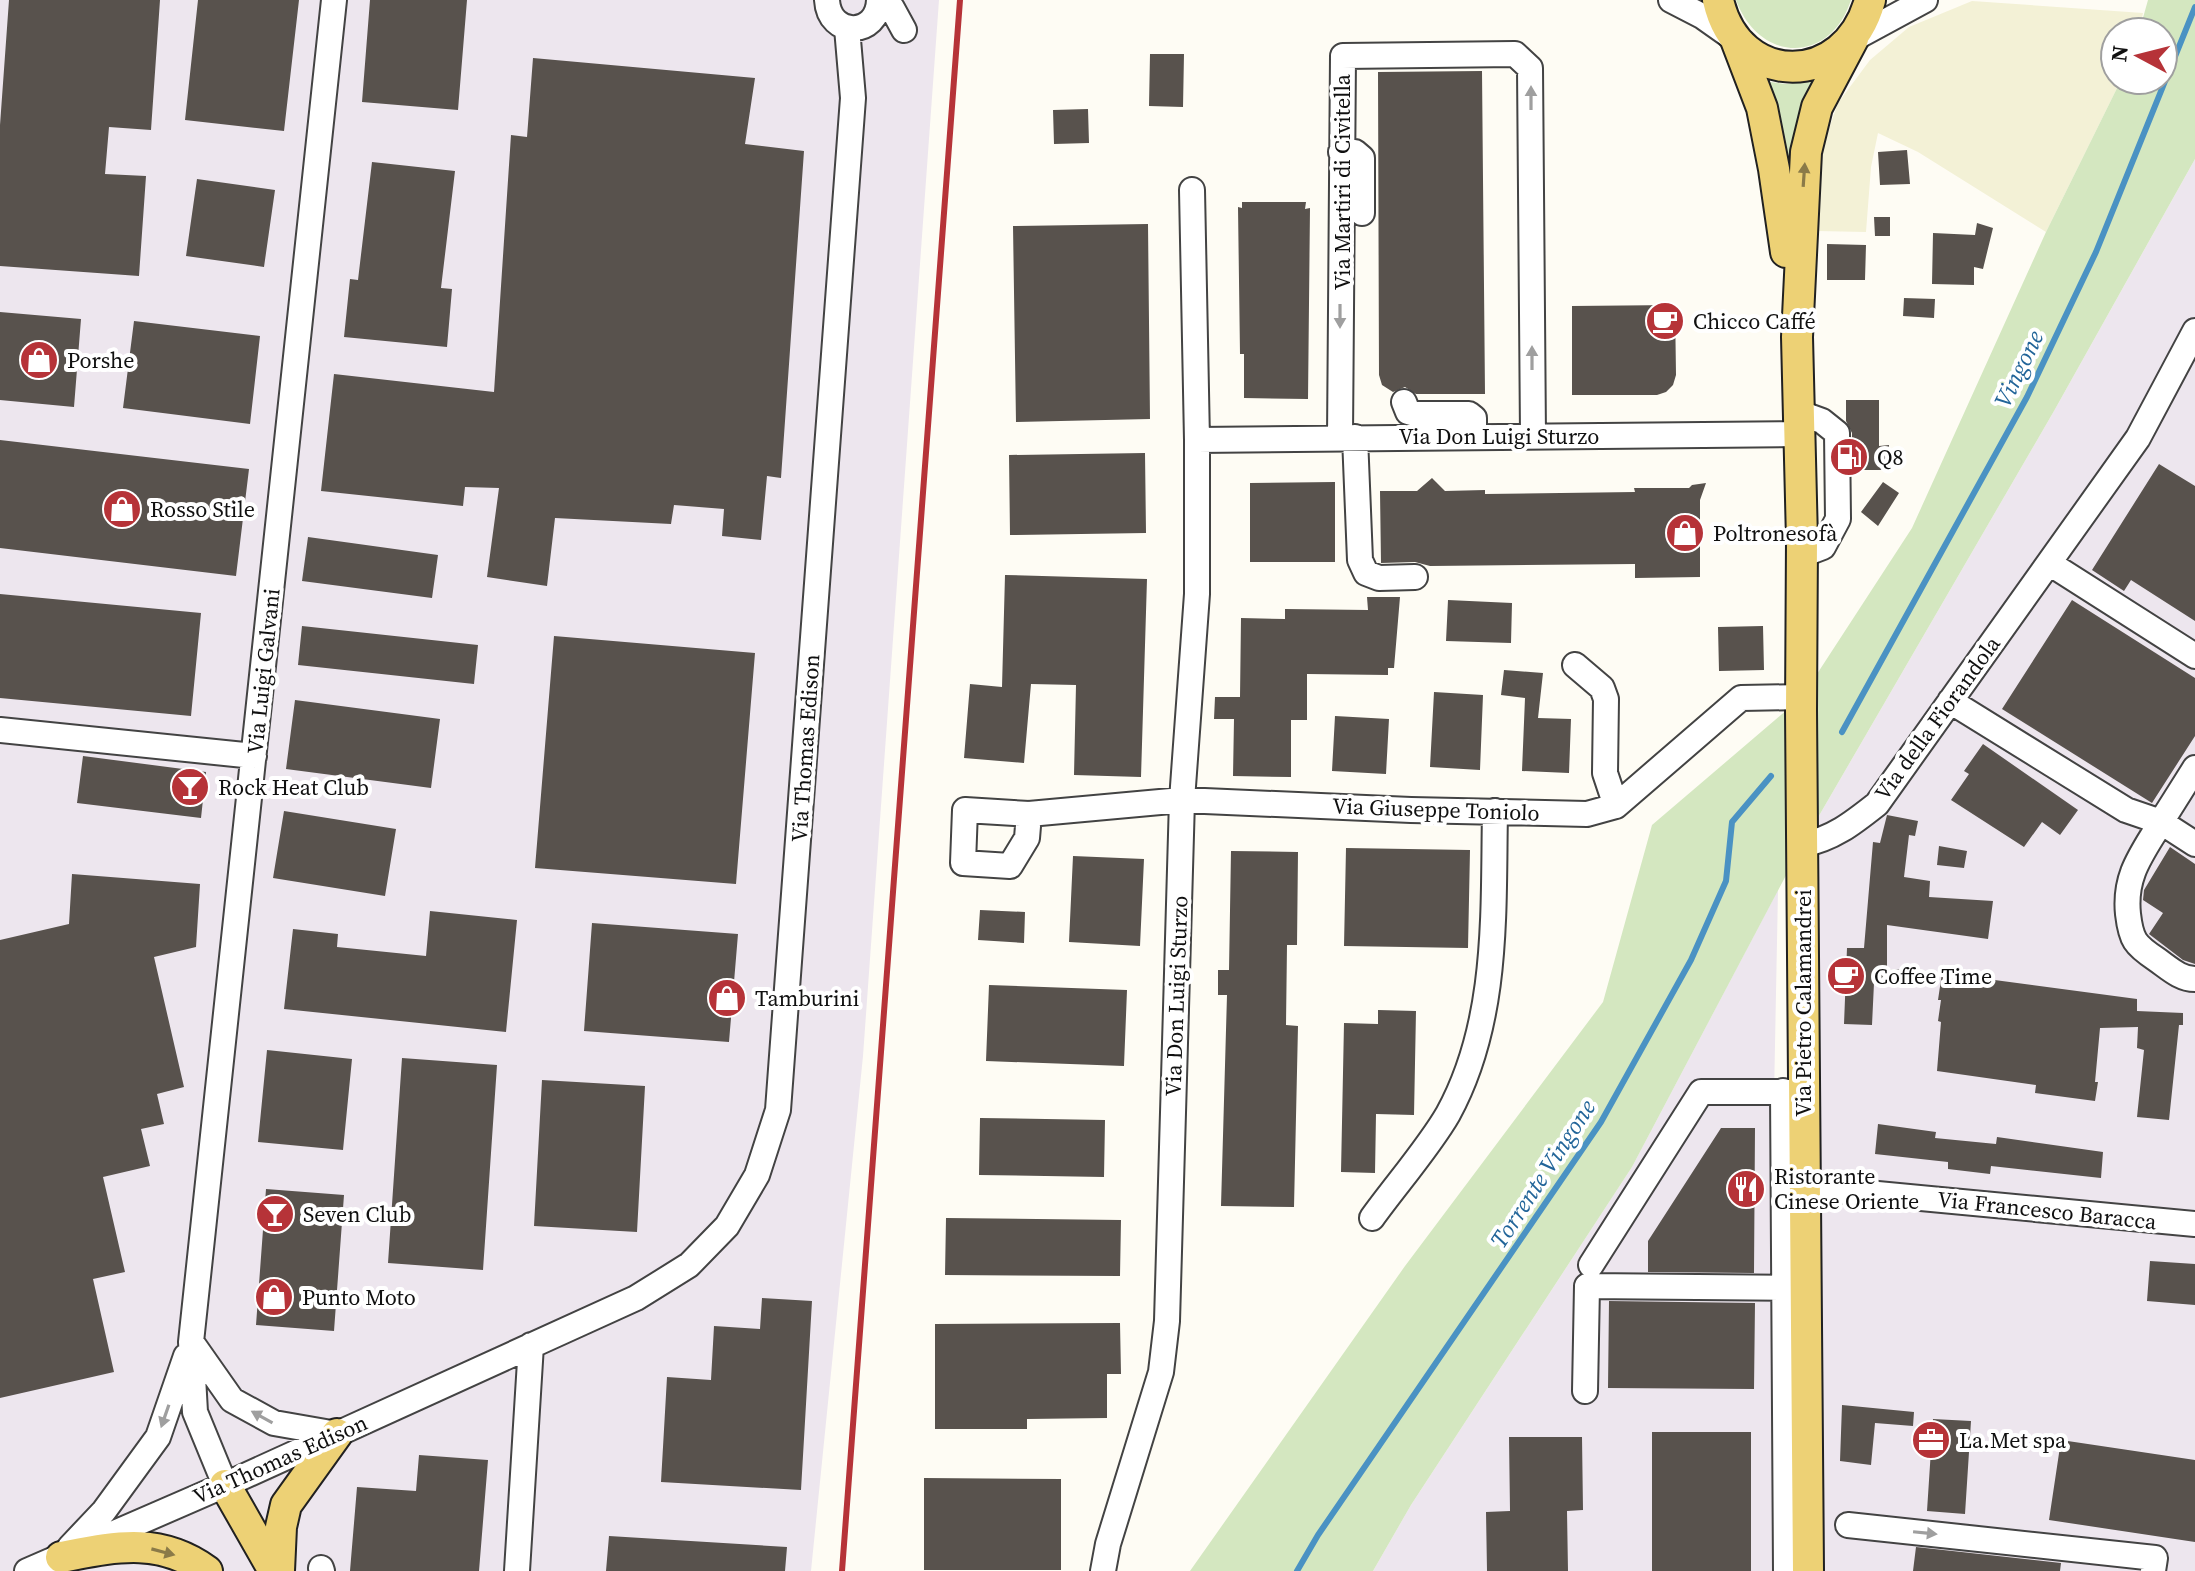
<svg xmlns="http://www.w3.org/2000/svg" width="2195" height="1571" font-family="'Source Serif 4',serif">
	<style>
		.industrial { fill: #ede6ee }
		.farmland { fill: #f3f1d6 }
		.green { fill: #d4e7c0 }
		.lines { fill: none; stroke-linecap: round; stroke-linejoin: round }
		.stream { stroke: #4a92c3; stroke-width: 6 }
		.building { fill: #58524d }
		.minor-casing { stroke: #434343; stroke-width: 28 }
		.major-casing { stroke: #212121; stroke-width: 34 }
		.minor { stroke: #fff; stroke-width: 24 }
		.major { stroke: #edd175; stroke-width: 30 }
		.rail { stroke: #b63338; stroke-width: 6 }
		.oneway { fill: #9f9f9f }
		.oneway2 { fill: #8a7a48 }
		.labels { text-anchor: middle; stroke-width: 8; stroke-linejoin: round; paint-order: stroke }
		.street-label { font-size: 22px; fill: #101010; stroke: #fff }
		.poi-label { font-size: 22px; fill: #101010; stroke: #fff; text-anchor: start }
		.water-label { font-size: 24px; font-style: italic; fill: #226599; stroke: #fff }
	</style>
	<rect width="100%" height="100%" fill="#fefcf4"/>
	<path class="industrial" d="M0 0H939L863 1056 811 1571H0Z
		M2195 159V1571H1808L1802 845 2054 411Z
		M1778 890 1774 1097 1778 1571H1373L1411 1505 1632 1167Z"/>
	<path class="farmland" d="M1972 1 2143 13 2139 32H2115V80H2121L2046 232 1918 152 1878 133 1871 167 1866 232 1817 231 1821 151 1838 103 1870 60 1909 27Z"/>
	<path class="green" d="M1736 0H1851C1830 65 1759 63 1736 0Z
		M2148 0H2195V159L2054 411 1802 845 1632 1167 1411 1505 1373 1571H1190L1405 1266 1603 1002 1652 825 1802 697 1912 528 2046 232 2121 80H2163V32H2139Z
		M1762 81 1785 84 1813 81 1788 196Z"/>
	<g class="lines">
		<path class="stream" d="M1842 732 2027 397 2096 252 2195 7
			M1297 1571 1318 1535 1601 1122 1691 960 1726 881 1732 822 1771 776"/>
	</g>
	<path class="building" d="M9 0H160L151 130 109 127 105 174 146 176 139 276 0 266V125Z
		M198 0H299L284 131 185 120Z
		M370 0H467L458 110 362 102Z
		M1150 54H1184L1183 107 1149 106Z
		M533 58 755 78 745 144 804 151 781 478 767 476 761 540 722 536 724 509 674 505 671 524 555 518 547 586 487 577 499 488 465 487 463 506 321 491 334 374 494 392 511 135 527 137Z
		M1482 71 1485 394H1416L1405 387 1393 392 1382 385 1379 375 1378 72Z
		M1088 109 1089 143 1054 144 1053 110Z
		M1907 150 1910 184 1880 185 1878 152Z
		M372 162 455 171 441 288 452 289 447 347 344 337 350 279 358 280Z
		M197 179 275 190 264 267 186 256Z
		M1242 202H1306L1305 209 1310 208 1308 399 1244 398V354H1240L1238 207 1242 208Z
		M1874 217H1890V236H1875Z
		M1977 223 1993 228 1983 269 1974 267V285L1932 284 1933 233 1975 235Z
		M1148 224 1150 419 1016 422 1013 226Z
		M1827 244 1866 245 1865 280H1827Z
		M1904 298 1935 299 1934 318 1903 316Z
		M1675 305 1676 375 1673 385 1666 392 1657 395H1572V306Z
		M0 312 81 319 74 407 0 400Z
		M134 321 260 336 250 424 123 408Z
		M1846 400H1879V446L1889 445V470H1852V433L1846 421Z
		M0 440 249 469 236 576 0 548Z
		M1145 453 1146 533 1010 535 1009 455Z
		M2159 464 2195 486V621L2131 580 2124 591 2092 570Z
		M1432 478 1445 491 1485 490V494L1635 492 1634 488H1689L1692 485 1706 483 1700 500V577L1635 578V564L1430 566 1415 562 1381 563 1380 491H1417Z
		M1335 482V562H1250V483Z
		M1883 482 1899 493 1878 526 1861 512Z
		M308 537 438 555 432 598 302 581Z
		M1005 575 1147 579 1141 777 1074 775 1076 685 1031 684 1024 763 964 758 970 684 1002 687Z
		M0 594 201 613 191 716 0 698Z
		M1367 597H1400L1394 668H1388V675L1307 674V720H1291V777L1233 776 1234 719H1214L1215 697H1240L1241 618 1285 619V609L1368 610Z
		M1448 600 1512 603 1511 643 1446 641Z
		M2072 600 2195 678V736L2152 803 2002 709Z
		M302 626 478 645 474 684 298 665Z
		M1763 626 1764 670 1719 671 1718 627Z
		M554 636 755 653 736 884 535 868Z
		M1504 670 1543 673 1538 718 1571 719 1569 773 1522 771 1525 698 1501 695Z
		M1434 692 1483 695 1480 770 1430 767Z
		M295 700 440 719 431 788 286 769Z
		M1335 716 1389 719 1386 774 1332 771Z
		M1983 744 2078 810 2060 835 2042 822 2024 847 1951 800 1969 774 1964 771Z
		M83 756 206 772 201 818 77 803Z
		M284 811 396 829 385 896 273 878Z
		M1887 815 1918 821 1915 836 1909 835 1904 877 1930 881 1929 897 1993 901 1988 939 1887 925V970L1911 969V985L1874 983 1872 1025 1844 1024 1847 948H1864L1873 842 1880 843Z
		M1939 846 1967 851 1964 868 1937 865Z
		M2170 847 2195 864V964L2183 960 2149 934 2163 913 2143 900 2144 890Z
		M1346 848 1470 850 1468 948 1344 946Z
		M1231 851 1298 852 1297 945H1287L1286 1025 1298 1026 1294 1207 1221 1206 1227 995H1218V970H1229Z
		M1073 856 1144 859 1140 946 1069 942Z
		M72 874 200 884 196 947 154 957 184 1087 157 1094 164 1124 141 1129 150 1166 103 1177 125 1272 93 1279 114 1372 0 1398V940L69 924Z
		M980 910 1025 912 1024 943 978 940Z
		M430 911 517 920 506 1032 284 1009 293 929 338 934 337 947 426 956Z
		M592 923 738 934 729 1042 584 1031Z
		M1942 973 2137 999V1011L2183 1013V1025H2179L2169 1120 2137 1117 2144 1050 2137 1048 2138 1027 2100 1028 2095 1082H2098L2095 1101 2035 1093 2036 1085 1937 1071 1941 1022 1938 1021 1941 1000H1938Z
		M989 985 1127 990 1124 1066 986 1061Z
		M1378 1010 1416 1011 1414 1115 1376 1114 1375 1173 1341 1172 1344 1023 1378 1024Z
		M267 1050 352 1059 343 1150 258 1142Z
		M402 1058 497 1065 483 1270 388 1263Z
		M542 1080 645 1086 637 1232 534 1226Z
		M980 1118 1105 1120 1104 1177 979 1175Z
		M1878 1124 1936 1132 1935 1138 1996 1144 1997 1137 2103 1152 2101 1178 1991 1166 1990 1174 1948 1169V1162L1875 1154Z
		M1721 1128H1755L1754 1273 1648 1272V1241Z
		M266 1189 344 1195 334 1331 256 1325Z
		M946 1218 1121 1220 1120 1276 945 1275Z
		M2150 1261 2195 1264V1305L2147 1301Z
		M762 1298 812 1301 801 1490 661 1482 667 1377 711 1380 714 1326 760 1329Z
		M1609 1301 1755 1303 1754 1389 1608 1388Z
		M1120 1323 1121 1374H1107V1418L1027 1419V1429H935V1324Z
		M1842 1405 1914 1412 1913 1426 1875 1423 1871 1465 1840 1461Z
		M1933 1419 1971 1421 1965 1514 1927 1511Z
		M1652 1432H1751V1571H1652Z
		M1509 1437H1582L1583 1510 1567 1511 1568 1571H1487L1486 1512 1510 1511Z
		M2061 1440 2195 1460V1542L2049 1520Z
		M419 1455 488 1460 479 1571H350L357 1487 416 1491Z
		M924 1478 1061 1479V1570H924Z
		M609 1536 787 1547 785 1571H606Z
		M1916 1547 2061 1563 2060 1571H1913Z"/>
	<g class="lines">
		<g class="minor-casing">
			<path id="minor" d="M827 0C829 38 878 37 879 0
				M881 0 892 8 904 30
				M1671 0 1702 16 1736 40
				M1853 39 1925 0
				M1341 152H1355L1362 158V213
				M1192 190 1197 440
				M1404 402 1408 412 1415 414H1469L1474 418V436
				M1800 413 1822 421 1837 433 1838 519 1823 547 1802 555
				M1340 437 1343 56 1515 54 1530 68 1533 436
				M1355 437 1360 560 1366 573 1379 578 1415 577
				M2049 563 2195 656
				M1575 665 1602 688 1606 699 1605 773 1616 806
				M1950 701 2126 810 2161 822C2142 854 2124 875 2128 914 2131 940 2135 945 2156 959 2169 968 2180 979 2195 979
				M0 730 254 756
				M2195 768 2161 822 2195 844
				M1029 814 1027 838 1010 866 963 863 965 810 1029 814 1182 800 1411 810 1587 814 1616 806 1741 698 1802 697
				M1802 845C1833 839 1853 823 1877 804L2138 438 2195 331
				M1783 1091 1786 1571
				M1804 1187 2195 1224
				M1372 1218C1395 1186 1429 1147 1448 1114 1499 1021 1493 913 1495 811
				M1591 1265 1701 1092H1797
				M192 1343 232 1400 274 1423 337 1434
				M1585 1391 1587 1286 1799 1288
				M225 1485 195 1412 191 1342 334 0
				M1848 1525 2155 1558 2153 1571
				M70 1547 104 1511 158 1437 186 1356
				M321 1568 322 1571
				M27 1571 225 1485 636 1298 689 1265 727 1226 757 1175 778 1110 853 98 847 28
				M517 1571 531 1345
				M1103 1571 1108 1544 1161 1372 1167 1321 1182 800 1197 594V440L1801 434"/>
		</g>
		<g class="major-casing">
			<path id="major" d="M1718 0C1738 89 1846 89 1870 0
				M1736 40 1762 108 1774 169 1786 252
				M225 1485 274 1571
				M61 1557C114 1547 159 1536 207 1571
				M279 1571 281 1527 286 1505 337 1434
				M1808 1571 1801 710 1802 540 1797 337 1806 152 1817 107 1853 39"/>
		</g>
		<use href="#minor" class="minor"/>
		<use href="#major" class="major"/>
		<path class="rail" d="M842 1571 960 0"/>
	</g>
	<defs><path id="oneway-solid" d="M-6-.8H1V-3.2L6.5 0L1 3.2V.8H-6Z" transform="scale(2)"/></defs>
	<g class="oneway">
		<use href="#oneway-solid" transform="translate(1531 98) rotate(-90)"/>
		<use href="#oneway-solid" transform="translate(1340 316) rotate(90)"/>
		<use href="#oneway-solid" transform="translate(1532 358) rotate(-90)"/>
		<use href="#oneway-solid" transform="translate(165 1416) rotate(109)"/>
		<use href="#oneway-solid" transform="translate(262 1417) rotate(-151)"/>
		<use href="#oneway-solid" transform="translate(1925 1533) rotate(6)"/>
	</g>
	<g class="oneway2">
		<use href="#oneway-solid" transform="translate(1804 175) rotate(-86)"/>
		<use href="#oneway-solid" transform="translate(163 1552) rotate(15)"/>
	</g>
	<defs>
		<g id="cafe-disc" transform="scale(2)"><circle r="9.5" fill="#b63338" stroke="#fff"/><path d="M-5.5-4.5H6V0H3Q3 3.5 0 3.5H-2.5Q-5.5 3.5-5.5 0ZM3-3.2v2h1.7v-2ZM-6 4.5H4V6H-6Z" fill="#fff"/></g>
		<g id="shop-disc" transform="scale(2)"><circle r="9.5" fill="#b63338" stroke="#fff"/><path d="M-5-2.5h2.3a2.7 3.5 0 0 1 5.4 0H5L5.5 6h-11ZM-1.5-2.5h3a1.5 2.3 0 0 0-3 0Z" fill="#fff"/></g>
		<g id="fuel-disc" transform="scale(2)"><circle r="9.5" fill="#b63338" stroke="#fff"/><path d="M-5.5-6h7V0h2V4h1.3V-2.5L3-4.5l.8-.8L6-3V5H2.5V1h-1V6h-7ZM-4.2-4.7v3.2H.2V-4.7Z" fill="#fff"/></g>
		<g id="bar-disc" transform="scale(2)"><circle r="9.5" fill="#b63338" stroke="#fff"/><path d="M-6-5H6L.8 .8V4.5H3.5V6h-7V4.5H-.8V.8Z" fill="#fff"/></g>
		<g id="restaurant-disc" transform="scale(2)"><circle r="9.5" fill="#b63338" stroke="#fff"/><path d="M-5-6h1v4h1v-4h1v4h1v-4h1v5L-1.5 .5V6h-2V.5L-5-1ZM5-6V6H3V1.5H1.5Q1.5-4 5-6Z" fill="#fff"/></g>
		<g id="office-disc" transform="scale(2)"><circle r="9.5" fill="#b63338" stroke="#fff"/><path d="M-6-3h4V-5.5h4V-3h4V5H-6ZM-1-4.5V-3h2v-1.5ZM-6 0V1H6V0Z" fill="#fff"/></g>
	</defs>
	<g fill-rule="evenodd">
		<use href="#cafe-disc" x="1665" y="321"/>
		<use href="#shop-disc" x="39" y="360"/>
		<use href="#fuel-disc" x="1849" y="457"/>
		<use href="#shop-disc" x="122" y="509"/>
		<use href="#shop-disc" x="1685" y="533"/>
		<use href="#bar-disc" x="190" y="787"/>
		<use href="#cafe-disc" x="1846" y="976"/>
		<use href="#shop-disc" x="727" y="998"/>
		<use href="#restaurant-disc" x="1746" y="1189"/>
		<use href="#bar-disc" x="275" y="1214"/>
		<use href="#shop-disc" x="274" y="1297"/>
		<use href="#office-disc" x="1931" y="1440"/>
	</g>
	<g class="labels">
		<g class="street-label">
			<text transform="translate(1342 182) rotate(-90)" y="8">Via Martiri di Civitella</text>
			<text x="1499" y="444">Via Don Luigi Sturzo</text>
			<text transform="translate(263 671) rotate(-84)" y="8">Via Luigi Galvani</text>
			<text transform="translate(1937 718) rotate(-54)" y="8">Via della Fiorandola</text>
			<text transform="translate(805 748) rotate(-86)" y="8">Via Thomas Edison</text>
			<text transform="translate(1436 809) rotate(2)" y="8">Via Giuseppe Toniolo</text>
			<text transform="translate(1176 996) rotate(-88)" y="8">Via Don Luigi Sturzo</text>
			<text transform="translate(1803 1003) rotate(-90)" y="8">Via Pietro Calamandrei</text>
			<text transform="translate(2047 1210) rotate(6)" y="8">Via Francesco Baracca</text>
			<text transform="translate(280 1459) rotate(-24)" y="8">Via Thomas Edison</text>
		</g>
		<g class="poi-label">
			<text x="1693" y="329">Chicco Caffé</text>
			<text x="67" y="368">Porshe</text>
			<text x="1877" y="465">Q8</text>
			<text x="150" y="517">Rosso Stile</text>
			<text x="1713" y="541">Poltronesofà</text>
			<text x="218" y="795">Rock Heat Club</text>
			<text x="1874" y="984">Coffee Time</text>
			<text x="755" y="1006">Tamburini</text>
			<text x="1774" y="1184">Ristorante<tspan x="1774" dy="25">Cinese Oriente</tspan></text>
			<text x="303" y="1222">Seven Club</text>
			<text x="302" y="1305">Punto Moto</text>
			<text x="1959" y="1448">La.Met spa</text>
		</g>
		<g class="water-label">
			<text transform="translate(2019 369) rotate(-64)" y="8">Vingone</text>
			<text transform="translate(1543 1174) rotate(-57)" y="8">Torrente Vingone</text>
		</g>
	</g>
	<g transform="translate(2139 56) rotate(277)"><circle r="38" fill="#ffffff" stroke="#9f9f9f" stroke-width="2"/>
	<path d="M0-6L14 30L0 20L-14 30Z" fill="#b63338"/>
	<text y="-12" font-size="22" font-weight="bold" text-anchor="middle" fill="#101010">N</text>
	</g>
</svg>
